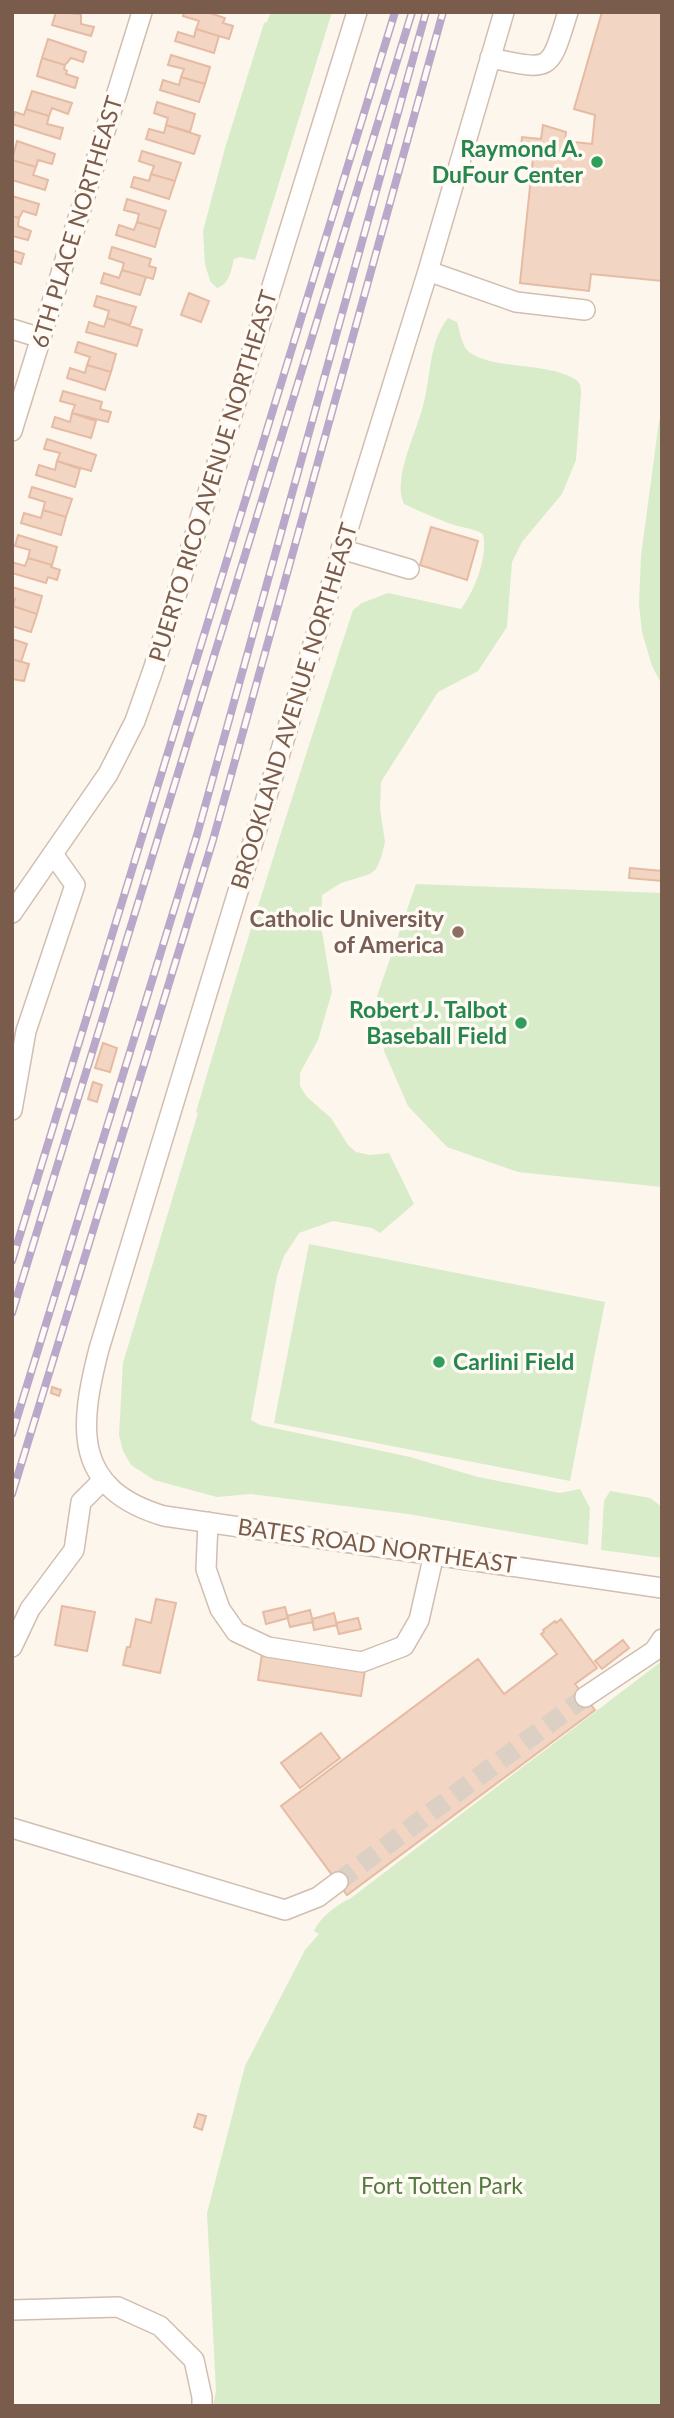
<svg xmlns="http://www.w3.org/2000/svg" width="674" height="2418" font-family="Lato,sans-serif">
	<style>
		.green { fill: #d8ecc9 }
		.building { fill: #f3d5c3; stroke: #e6bba3; stroke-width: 2 }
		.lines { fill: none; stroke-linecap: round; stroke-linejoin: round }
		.minor-tunnel { stroke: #dcd0c4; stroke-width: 19; stroke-dasharray: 19 10; stroke-linecap: butt }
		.minor-casing { stroke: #d1beb0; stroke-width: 22 }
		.minor { stroke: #fff; stroke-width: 19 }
		.rail-casing { stroke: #b9a8c9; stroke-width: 8 }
		.rail { stroke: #fffaf3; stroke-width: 5; stroke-dasharray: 16; stroke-linecap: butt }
		.leisure-dot { fill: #2e9e5b; stroke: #fffaf3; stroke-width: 2.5 }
		.education-dot { fill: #8d6e63; stroke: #fffaf3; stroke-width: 2.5 }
		.labels { text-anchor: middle; stroke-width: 7; stroke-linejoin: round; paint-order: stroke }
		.leisure-label { font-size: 23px; font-weight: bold; fill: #27864d; stroke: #fffaf3; text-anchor: end }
		.street-label { font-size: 23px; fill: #7a5c4d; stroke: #fffaf3 }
		.education-label { font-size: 23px; font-weight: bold; fill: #785e54; stroke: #fffaf3; text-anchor: end }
		.park-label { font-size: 23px; fill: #537a41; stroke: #fffaf3 }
	</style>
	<rect width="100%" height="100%" fill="#fdf6ec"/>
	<path class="green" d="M271 12H332L255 260 240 257 234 259C231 270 230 284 217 288L210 281 205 264 203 231 225 148 264 23 267 22Z
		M448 318 457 322C460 331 462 347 469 352 492 370 551 362 576 380 581 383 581 389 581 394L576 460 562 494 522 542 512 562 507 627 478 671 438 692 381 782 380 809 385 842 381 858 376 869 370 874 341 883 322 895 321 925 332 992 318 1040 300 1073V1086L307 1097 331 1118 348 1145 356 1152 370 1155 389 1153 414 1204 380 1233 372 1228 333 1221 299 1233 284 1256 277 1276 251 1420 260 1425 410 1457 478 1477 560 1493 580 1489 590 1508 588 1545 408 1514 251 1494 217 1497 154 1480 131 1465 123 1451 119 1435 123 1363 198 1113 196 1112C245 944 298 777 353 610L362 603 388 593 461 609C475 590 488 557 483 534 473 528 462 528 451 524 435 518 419 511 404 504 401 497 400 490 401 482 403 457 418 427 424 402 431 374 429 342 448 318Z
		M662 418V685L652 666 642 632 639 604 641 556 659 421Z
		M416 884 662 893V1187L518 1172 447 1147 408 1106 384 1051 377 996Z
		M309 1244 605 1302 570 1481 274 1423Z
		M610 1491 650 1498 662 1507V1558L601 1550 604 1501Z
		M662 1661V2406H213L216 2391 207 2213 245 2066 305 1950 319 1934 314 1931C321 1916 337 1905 351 1898Z"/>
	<path class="building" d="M56 12 81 14V24L94 27 91 36 52 25Z
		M184 12H207L225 18 223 23 233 26 229 39 196 29 199 21 183 16Z
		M602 12H662V281L591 274 589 291 520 283 534 148 521 147 522 137 541 139 543 125 566 132 565 141 592 144 595 115 574 109Z
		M196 29 219 36 214 53 175 41 178 32 194 37Z
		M48 39 86 52 83 62 71 58 65 65 42 58Z
		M171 55 210 67 205 84 181 77 184 69 168 65Z
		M42 58 65 65 64 69 67 71 66 74 78 78 75 88 37 76Z
		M181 77 205 84 199 102 160 90 163 80 179 85Z
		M32 91 72 103 68 114 52 108 49 116 26 109Z
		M157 102 195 114 190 132 166 125 168 118 154 113Z
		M26 109 49 116 47 124 63 128 60 139 12 124 15 112 24 115Z
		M166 125 200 136 194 154 146 139 149 129 164 133Z
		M17 141 55 154 52 164 38 160 36 167 12 160Z
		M142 151 181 163 175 181 151 174 154 166 139 161Z
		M12 160 36 167 33 175 48 180 45 190 12 180Z
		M151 174 175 181 169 199 131 187 134 177 149 181Z
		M12 196 39 204 36 215 23 211 19 218 12 216Z
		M127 199 166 211 160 229 137 222 139 214 124 210Z
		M12 216 19 218 18 226 31 231 28 240 12 236Z
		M137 222 160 229 155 247 116 235 119 225 134 230Z
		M112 247 151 259 149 266 156 268 153 279 122 270 124 263 109 258Z
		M12 250 24 254 21 264 12 261Z
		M122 270 146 277 140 295 101 283 104 273 119 278Z
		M189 293 209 301 201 322 181 315Z
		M97 296 136 307 130 325 107 318 109 311 94 306Z
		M107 318 142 330 137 346 86 332 89 322 104 327Z
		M78 342 116 354 111 372 87 365 90 357 75 352Z
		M87 365 111 372 105 390 67 378 70 368 85 373Z
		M63 391 102 402 100 409 111 412 108 422 72 413 75 405 60 401Z
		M72 413 96 421 91 438 52 427 55 417 70 422Z
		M47 439 96 455 91 471 57 461 60 453 44 449Z
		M57 461 80 469 75 487 36 475 39 465 55 470Z
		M32 487 72 499 66 517 43 510 45 502 29 497Z
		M43 510 66 517 61 535 21 523 24 513 41 518Z
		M431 527 478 541 467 580 420 565Z
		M18 535 57 547 52 565 28 558 30 550 15 546Z
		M28 558 52 565 51 567 60 570 57 580 48 577 46 583 12 573V562L25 566Z
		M12 587 42 596 37 614 13 606 15 599 12 598Z
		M13 606 37 614 31 632 12 626Z
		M12 639 27 644 21 662 12 659Z
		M12 659 29 664 24 681 12 679Z
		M630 868 662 871V881L629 878Z
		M103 1043 117 1048 110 1072 95 1068Z
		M93 1082 102 1085 97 1102 88 1099Z
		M52 1387 61 1390 59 1396 51 1393Z
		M156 1599 176 1603 160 1673 123 1665 127 1647H130L136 1619 151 1623Z
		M62 1606 95 1612 87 1651 55 1645Z
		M285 1607 288 1618 266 1624 263 1612Z
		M310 1610 313 1622 290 1627 287 1616Z
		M334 1613 337 1625 314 1630 312 1619Z
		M358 1618 361 1629 339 1634 336 1623Z
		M561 1619 597 1668 575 1684 595 1710 347 1895 281 1806 478 1659 504 1694 557 1654 541 1634 544 1632 543 1630 555 1621 556 1623Z
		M623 1640 629 1648 602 1669 595 1661Z
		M262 1654 365 1670 361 1696 258 1680Z
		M321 1733 340 1758 300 1788 281 1763Z
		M198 2114 206 2116 202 2130 194 2127Z"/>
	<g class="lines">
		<path class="minor-tunnel" d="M338 1882 585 1697"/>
		<g class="minor-casing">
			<path id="minor" d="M504 12 428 271 356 503 99 1349C79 1427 72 1489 164 1516L662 1588
				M490 58C553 71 549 72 568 12
				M428 271 516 302 585 310
				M12 329 41 338
				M12 431 142 12
				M341 549 409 569
				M12 913 108 774 135 721 153 670 357 12
				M12 1110 26 1031 75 885 53 854
				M208 1522 206 1569 220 1609 236 1632 268 1647 362 1662 404 1646 419 1620 434 1554
				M12 1647 30 1609 74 1550 81 1502 103 1480
				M585 1697 654 1651 662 1639
				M12 1828 285 1910 318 1897 338 1882
				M12 2310 118 2307 160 2326 194 2360 202 2397V2406"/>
		</g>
		<use href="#minor" class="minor"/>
		<g class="rail-casing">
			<path id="rail" d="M12 1261 395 12
				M12 1313 412 12
				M12 1434 197 835 426 12
				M12 1494 213 840 443 12"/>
		</g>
		<use href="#rail" class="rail"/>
	</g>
	<g class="leisure-dot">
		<circle cx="597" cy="162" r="7"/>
		<circle cx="521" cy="1023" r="7"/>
		<circle cx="439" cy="1362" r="7"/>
	</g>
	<circle class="education-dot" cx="458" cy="932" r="7"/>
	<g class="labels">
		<g class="leisure-label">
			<text x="583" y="157">Raymond A.<tspan x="583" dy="26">DuFour Center</tspan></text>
			<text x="507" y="1018">Robert J. Talbot<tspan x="507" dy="26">Baseball Field</tspan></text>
			<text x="453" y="1370" text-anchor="start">Carlini Field</text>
		</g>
		<g class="street-label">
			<text transform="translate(77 222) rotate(-73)" y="8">6TH PLACE NORTHEAST</text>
			<text transform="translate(213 476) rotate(-73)" y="8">PUERTO RICO AVENUE NORTHEAST</text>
			<text transform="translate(294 706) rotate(-73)" y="8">BROOKLAND AVENUE NORTHEAST</text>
			<text transform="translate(377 1546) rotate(8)" y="8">BATES ROAD NORTHEAST</text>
		</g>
		<g class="education-label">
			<text x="444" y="927">Catholic University<tspan x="444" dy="26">of America</tspan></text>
		</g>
		<g class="park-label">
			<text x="442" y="2194">Fort Totten Park</text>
		</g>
	</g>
	<rect width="674" height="2418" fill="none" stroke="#7a5c4d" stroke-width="28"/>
</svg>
